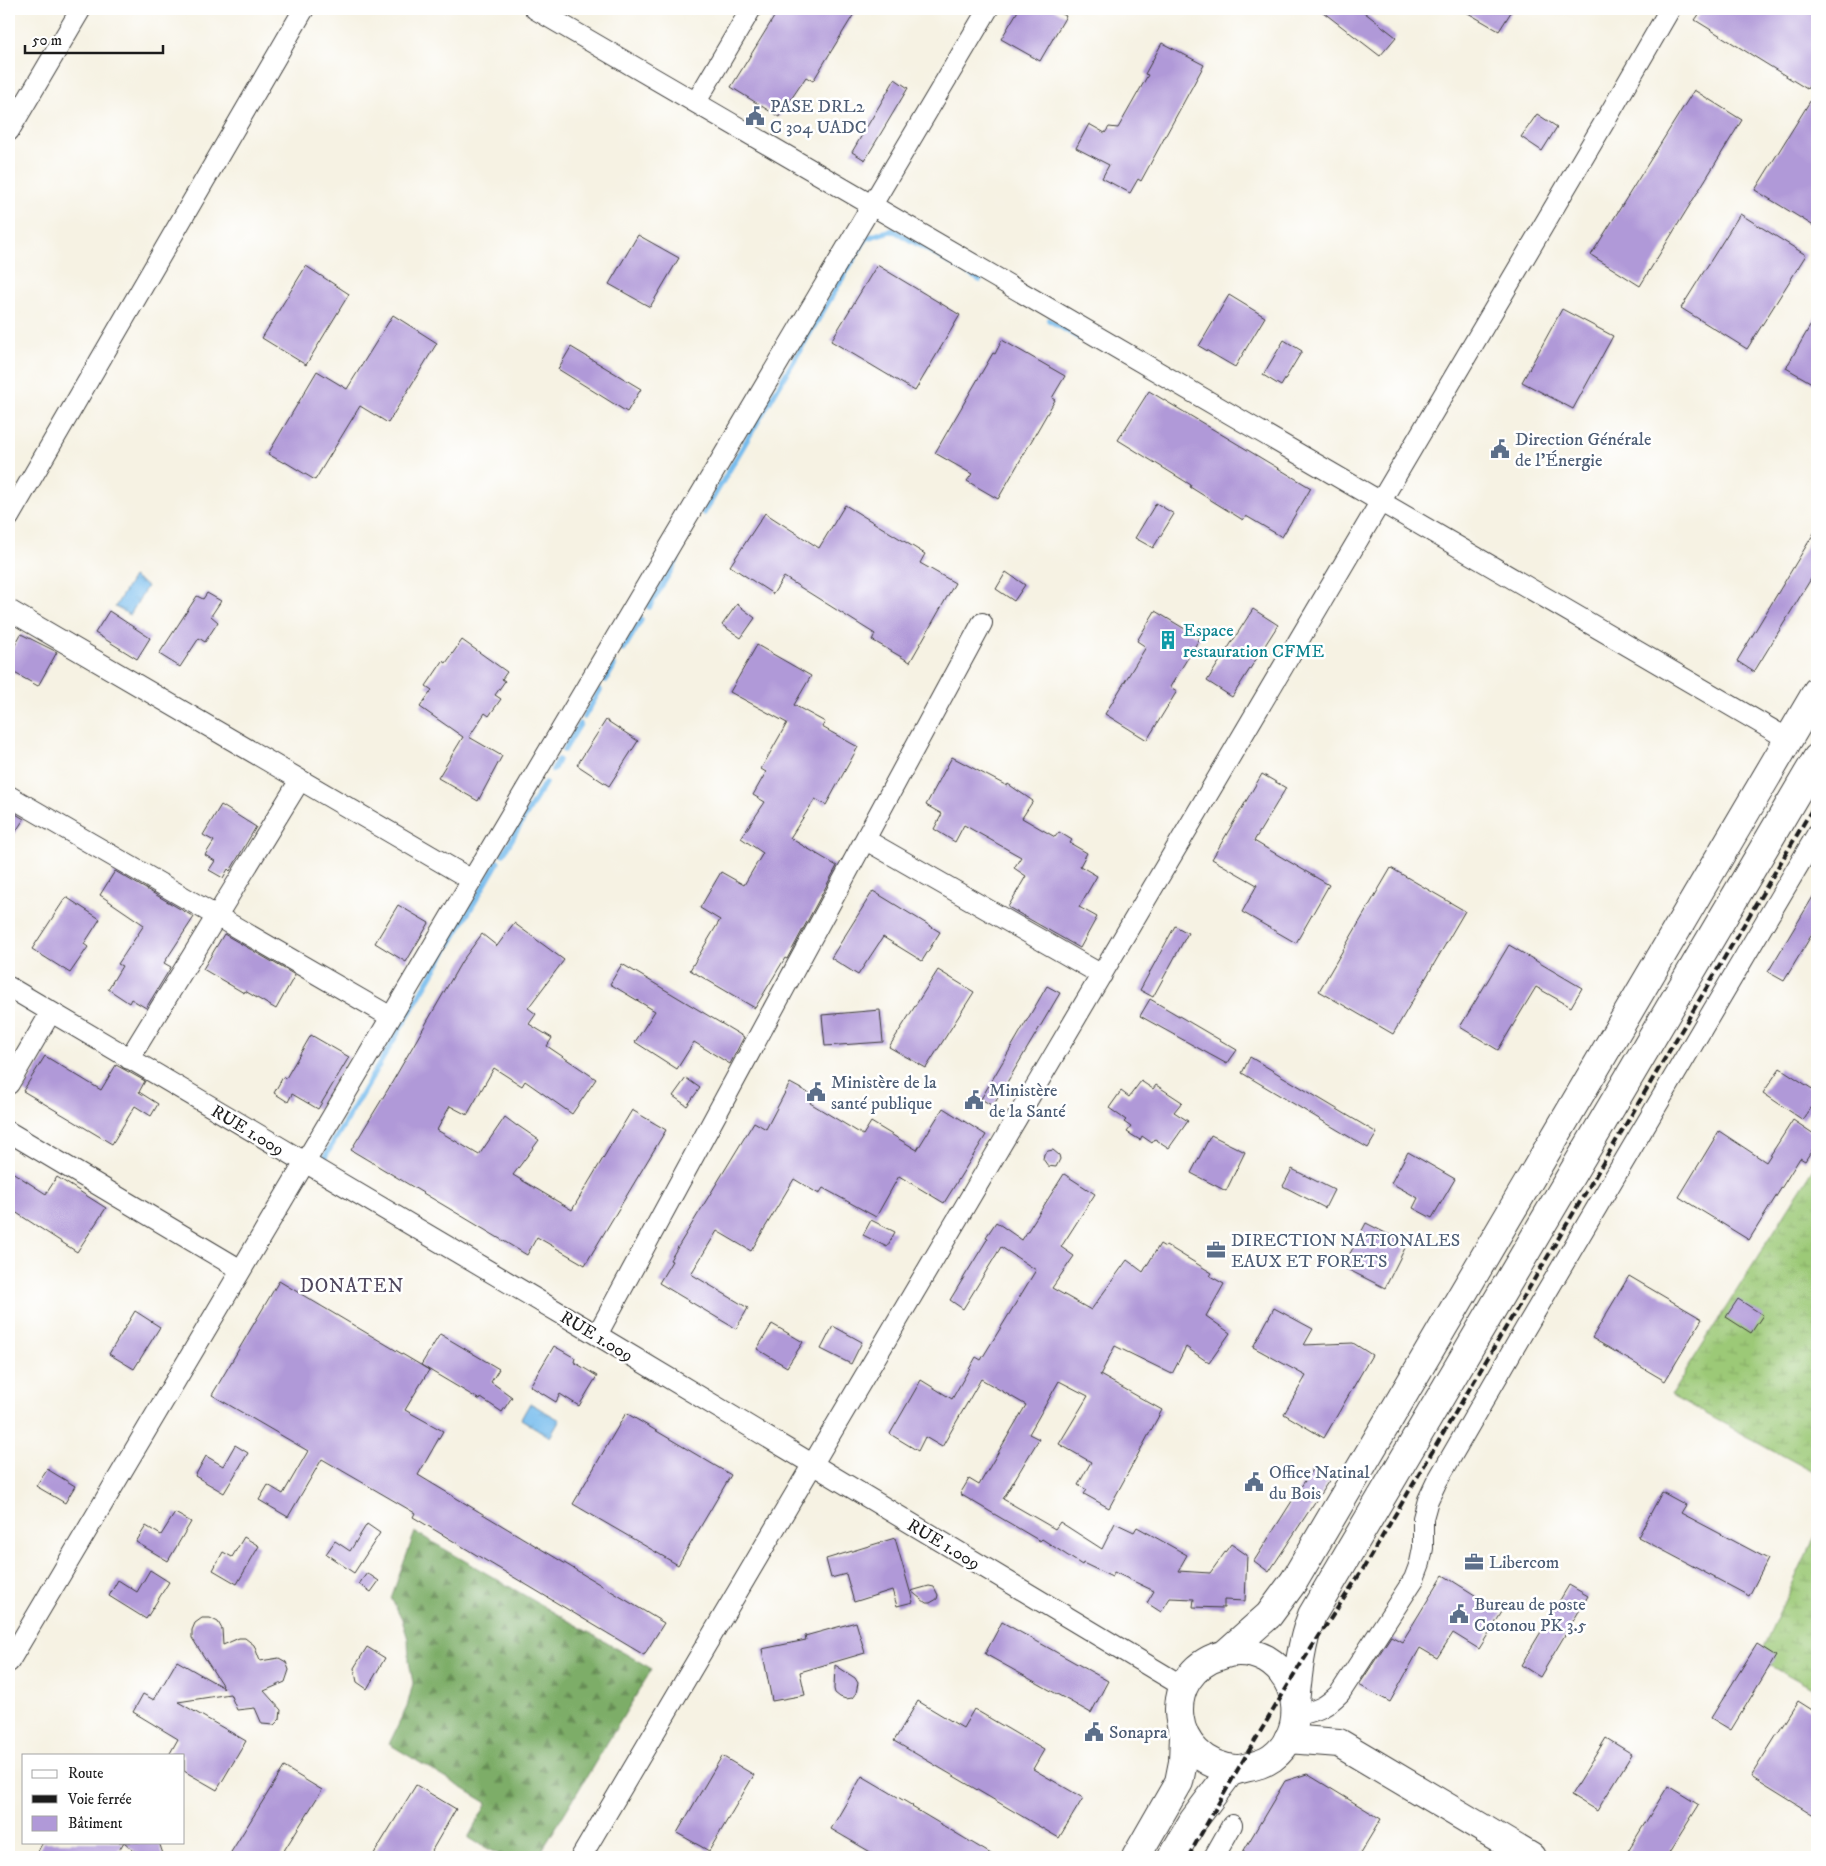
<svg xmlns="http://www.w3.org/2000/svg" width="1826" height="1866" font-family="'IM FELL DW Pica',serif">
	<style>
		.forest { fill: url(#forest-firs); stroke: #4c6442 }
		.wetland { fill: url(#wetland-marsh); stroke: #5c724a }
		.water { fill: url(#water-ripples); stroke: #496c84 }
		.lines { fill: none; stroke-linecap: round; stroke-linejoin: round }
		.stream { stroke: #76bced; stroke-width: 5.5 }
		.building { fill: #b099d8 }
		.street-casing { stroke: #3d3c3a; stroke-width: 22 }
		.secondary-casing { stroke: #3d3c3a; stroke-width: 30 }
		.highway-casing { stroke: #3d3c3a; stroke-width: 30 }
		.street { stroke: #fff; stroke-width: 20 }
		.secondary { stroke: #fff; stroke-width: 28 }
		.highway { stroke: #fff; stroke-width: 28 }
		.rail { stroke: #1c1c1c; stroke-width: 4; stroke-dasharray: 8 4; stroke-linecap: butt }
		.labels { text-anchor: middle; stroke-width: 5; stroke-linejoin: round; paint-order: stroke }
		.service-label { font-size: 18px; fill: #4e5e75; stroke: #fff; text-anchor: start }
		.culture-label { font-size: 18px; fill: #0d838f; stroke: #fff; text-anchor: start }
		.street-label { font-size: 18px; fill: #1c1c1c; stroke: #fff }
		.neighbourhood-label { font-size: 19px; letter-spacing: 1px; fill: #50485e; stroke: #fff }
	</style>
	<defs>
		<pattern id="forest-firs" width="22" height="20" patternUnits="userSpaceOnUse" patternTransform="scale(1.25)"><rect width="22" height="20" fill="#7dad68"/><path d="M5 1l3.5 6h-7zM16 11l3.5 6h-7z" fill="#668c55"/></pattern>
		<pattern id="wetland-marsh" width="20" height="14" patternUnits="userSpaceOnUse" patternTransform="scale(1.25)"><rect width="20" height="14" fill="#9cc977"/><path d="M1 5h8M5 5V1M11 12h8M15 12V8" fill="none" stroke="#86ac66"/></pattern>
		<pattern id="water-ripples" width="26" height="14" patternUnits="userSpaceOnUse" patternTransform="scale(1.25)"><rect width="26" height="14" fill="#76bced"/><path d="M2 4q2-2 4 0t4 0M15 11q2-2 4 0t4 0" fill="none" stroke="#66a1cb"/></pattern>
	</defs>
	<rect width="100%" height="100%" fill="#fff"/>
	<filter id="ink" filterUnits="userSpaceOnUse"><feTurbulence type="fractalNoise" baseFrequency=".02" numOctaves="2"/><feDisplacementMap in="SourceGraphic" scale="10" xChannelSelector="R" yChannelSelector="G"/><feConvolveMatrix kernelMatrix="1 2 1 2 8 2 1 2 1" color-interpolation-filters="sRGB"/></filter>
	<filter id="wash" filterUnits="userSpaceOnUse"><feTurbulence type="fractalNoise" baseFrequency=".0096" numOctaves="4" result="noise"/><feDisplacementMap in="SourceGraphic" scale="20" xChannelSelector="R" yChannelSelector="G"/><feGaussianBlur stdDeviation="1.12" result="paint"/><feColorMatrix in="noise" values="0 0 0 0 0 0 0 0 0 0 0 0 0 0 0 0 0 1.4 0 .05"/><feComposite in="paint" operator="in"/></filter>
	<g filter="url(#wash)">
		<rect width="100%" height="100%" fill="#f6f2e3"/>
		<path class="forest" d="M415 1532 652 1669 538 1857H504L468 1838 487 1803 389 1744 407 1707 413 1683 409 1661 408 1639 402 1620 391 1598Z"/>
		<path class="wetland" d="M1817 1163V1474L1671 1395Z
			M1817 1531V1691L1758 1658Z"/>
		<path class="water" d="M133 577 147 586 130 615 115 607Z
			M530 1403 560 1420 550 1437 521 1419Z"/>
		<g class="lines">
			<path class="stream" d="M1049 320 1079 338
				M704 513 866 238 893 230 980 280
				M649 607 677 560
				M623 650 641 620
				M606 680 614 666
				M584 717 600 690
				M564 750 580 724
				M553 770 558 760
				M503 854 545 783
				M323 1160 498 862"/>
		</g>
		<g id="blocks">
			<path class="building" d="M779 9H857L813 81 806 77 779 117 731 87Z
				M1019 9H1053L1066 16 1040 61 1001 39Z
				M1319 9H1360L1396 37 1380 56Z
				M1461 9H1513L1499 31Z
				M1703 9H1817V73L1807 89 1695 20Z
				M1162 43 1204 65 1141 181 1138 179 1130 193 1102 178 1109 165 1076 148 1089 124 1105 133 1109 127 1118 128 1148 75 1145 74Z
				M895 79 908 88 865 160 852 152Z
				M1694 90 1742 120 1640 286 1591 255Z
				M1817 90V228L1755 190Z
				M1537 114 1557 127 1542 151 1521 137Z
				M1740 214 1806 255 1747 349 1681 308Z
				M638 235 679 258 650 307 609 284Z
				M877 265 960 315 915 391 831 341Z
				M306 266 349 294 306 365 262 338Z
				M1229 295 1265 317 1235 367 1199 346Z
				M1562 309 1613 336 1573 409 1522 382Z
				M1817 314V386L1786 368Z
				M393 315 437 343 388 423 360 406 315 480 285 462 284 463 268 454 317 371 347 389Z
				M1002 340 1065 376 1052 398 1055 400 998 499 967 481 972 474 935 453 993 353 995 354Z
				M1284 340 1302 351 1281 386 1263 375Z
				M571 347 641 389 627 412 558 369Z
				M1149 391 1311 488 1282 537 1246 516 1243 520 1190 487 1191 485 1118 440Z
				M1156 503 1174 514 1153 548 1135 538Z
				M845 505 925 554 920 563 955 583 910 662 872 640 875 634 784 577 773 594 730 566 765 513 819 548Z
				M1817 528V569L1754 672 1737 661Z
				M1006 572 1025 585 1014 601 996 589Z
				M207 593 221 601 211 616 218 622 205 642 199 638 180 667 159 654 197 596 203 599Z
				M737 604 755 618 741 638 722 625Z
				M1253 609 1278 625 1232 697 1207 681Z
				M109 611 150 638 137 659 95 633Z
				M1155 611 1200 638 1170 687 1177 691 1147 740 1105 714 1146 647 1137 641Z
				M21 634 57 652 38 686 9 670V656Z
				M462 640 507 672 502 679 505 681 495 695 501 699 489 716 485 713 469 737 502 756 478 801 438 778 463 737 420 707 432 690 426 686 443 661 446 663Z
				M757 645 811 676 794 705 825 722 822 727 858 747 826 805 815 799 790 838 837 866 787 959 785 958 755 1008 690 970 720 920 700 908 721 872 744 885 763 853 741 838 765 802 753 795 766 772 761 769 787 723 730 692Z
				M606 720 638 741 609 786 577 765Z
				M952 757 1007 786 1008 784 1033 801 1022 818 1055 837 1059 832 1072 840 1070 843 1087 853 1080 866 1097 876 1079 907 1097 917 1080 948 1008 907 1026 876 1014 868 1021 857 964 825 955 842 934 829 942 814 926 805Z
				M1262 774 1286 788 1254 841 1329 885 1296 943 1242 912 1257 885 1212 859Z
				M221 805 256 827 230 871 228 869 223 878 209 870 215 861 205 855 214 841 203 835Z
				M9 810 24 819 9 842Z
				M1391 868 1465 911 1393 1034 1319 991Z
				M115 871 194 917 164 963 171 967 146 1008 131 999 129 1003 108 989 122 966 118 964 144 925 100 895Z
				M1817 890V926L1784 981 1768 972Z
				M873 891 940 932 922 961 883 937 858 975 831 958Z
				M66 897 100 919 84 944 88 947 70 973 32 949Z
				M398 905 429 923 406 962 375 943Z
				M514 923 564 960 528 1008 536 1014 529 1024 552 1038 547 1046 596 1079 572 1114 525 1081 522 1086 494 1068 467 1115 450 1106 437 1130 479 1155 505 1117 517 1126V1125L539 1140 513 1175 572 1210 632 1110 666 1130 585 1265 537 1237 527 1255 351 1150 390 1086 462 961 482 934 497 946Z
				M1175 926 1188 933 1153 997 1140 990Z
				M224 934 295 975 276 1009 245 991 244 993 203 969Z
				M1509 945 1582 988 1571 1007 1536 987 1498 1050 1460 1027Z
				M622 964 744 1037 730 1064 694 1042 677 1069 635 1042 655 1011 610 984Z
				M938 970 974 992 926 1068 889 1047Z
				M1047 986 1060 993 993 1106 981 1099Z
				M1150 999 1237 1050 1227 1064 1140 1016Z
				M880 1010 883 1042 825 1046 822 1015Z
				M311 1035 349 1057 318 1109 292 1094 288 1102 274 1093 283 1077 286 1078Z
				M45 1056 101 1090 116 1065 145 1081 139 1092 158 1104 151 1116 135 1106 112 1144 23 1091Z
				M1250 1057 1377 1133 1368 1148 1242 1073Z
				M1780 1068 1817 1092V1099L1803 1120 1763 1093Z
				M686 1078 700 1088 687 1106 673 1096Z
				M1141 1081 1153 1089 1156 1085 1182 1102 1174 1112 1188 1121 1169 1148 1155 1139 1152 1143 1142 1136 1140 1140 1127 1132 1131 1127 1124 1122 1126 1120 1109 1108 1121 1091 1129 1097Z
				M790 1083 814 1096 810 1103 863 1135 871 1122 917 1150 943 1108 986 1135 944 1203 899 1176 876 1217 823 1188 819 1194 794 1179 751 1251 717 1231 691 1274 748 1308 736 1329 659 1283 672 1261 670 1260 754 1122 766 1129Z
				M1793 1120 1817 1136V1142L1805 1161 1800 1158 1749 1240 1679 1197 1719 1131 1766 1162Z
				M1211 1135 1245 1152 1226 1191 1191 1173Z
				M1053 1150 1059 1155 1060 1159 1056 1167 1048 1166 1043 1159 1044 1154 1048 1151Z
				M1408 1152 1455 1179 1432 1218 1413 1208 1418 1198 1391 1183Z
				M1292 1169 1334 1190 1325 1208 1283 1186Z
				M9 1170 46 1194 57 1177 106 1208 77 1252 9 1208Z
				M1064 1174 1095 1194 1061 1247 1074 1256 1052 1288 1091 1310 1127 1260 1143 1272 1160 1244 1165 1247 1166 1245 1212 1273 1210 1276 1224 1284 1206 1316 1230 1333 1209 1363 1186 1347 1172 1374 1115 1346 1100 1375 1162 1410 1109 1508 1084 1494 1087 1490 1078 1485 1091 1462 1059 1444 1088 1396 1059 1381 1029 1434 1039 1439 1003 1499 1055 1529 1060 1522 1102 1549 1115 1523 1134 1532 1137 1527 1187 1555 1178 1571 1210 1573 1231 1544 1247 1555 1245 1601 1224 1600V1608L1193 1607 1194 1599 1170 1598 1161 1612 1147 1603 1154 1591 1114 1572 1112 1577 1083 1563 1082 1565 1042 1539 1040 1541 960 1494 969 1479 979 1485 1026 1405 981 1379 942 1447 925 1437 918 1451 890 1434 921 1380 952 1399 976 1357 981 1360 1036 1270 1001 1247 963 1309 950 1300 988 1238 986 1237 996 1222 1022 1240Z
				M871 1220 895 1232 887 1247 863 1235Z
				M1366 1223 1407 1244 1385 1288 1343 1267Z
				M1629 1276 1702 1319 1665 1381 1592 1338Z
				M279 1281 429 1370 405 1410 443 1431 418 1475 664 1623 644 1655 413 1517 415 1513 322 1459 288 1517 259 1500 268 1485 283 1494 308 1451 212 1395Z
				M1738 1299 1763 1315 1751 1333 1726 1317Z
				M1274 1308 1313 1329 1304 1345 1353 1343 1372 1355 1324 1438 1284 1414 1306 1376 1253 1347Z
				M135 1311 160 1327 134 1369 109 1354Z
				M772 1324 803 1342 787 1367 757 1349Z
				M833 1326 862 1342 851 1364 821 1349Z
				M440 1334 499 1369 491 1382 512 1397 502 1412 481 1398 480 1400 421 1365Z
				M554 1346 575 1358 574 1362 597 1376 579 1406 560 1394 556 1402 530 1386Z
				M626 1413 731 1475 678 1565 573 1504Z
				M235 1445 248 1453 224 1493 195 1476 206 1456 223 1466Z
				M1313 1468 1330 1479 1269 1572 1254 1561Z
				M47 1469 75 1486 65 1503 36 1486Z
				M1662 1492 1686 1505 1681 1513 1768 1559 1749 1596 1638 1537Z
				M175 1513 191 1522 168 1561 136 1542 146 1526 161 1535Z
				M367 1524 380 1533 354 1573 326 1554 335 1541 350 1551Z
				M244 1537 259 1546 237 1584 213 1570 223 1552 232 1557Z
				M895 1538 913 1602 897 1606 892 1590 854 1602 846 1574 831 1578 826 1559Z
				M150 1570 169 1582 146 1619 109 1596 118 1580 137 1592Z
				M367 1573 379 1581 371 1592 359 1584Z
				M1443 1575 1502 1612 1479 1649 1453 1633 1437 1658 1420 1648 1390 1702 1359 1685 1391 1636 1402 1642Z
				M1569 1585 1588 1596 1540 1677 1521 1665Z
				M929 1586 934 1587 938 1595 937 1599 930 1603H926L911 1591Z
				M202 1618H210L218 1622 222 1629 223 1645 239 1638H245L254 1645 260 1661 279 1658 286 1662 289 1670 285 1682 264 1691 281 1710 280 1719 274 1725 262 1724 255 1708 237 1710 230 1694 178 1702 246 1741 217 1790 184 1771V1755H169L178 1739 133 1712 143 1694 154 1700 177 1661 224 1688 192 1638V1630L195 1623Z
				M856 1622 865 1653 800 1672 805 1695 772 1701 762 1649 806 1640 805 1636Z
				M1002 1622 1108 1681 1091 1713 985 1654Z
				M1757 1644 1776 1656 1731 1730 1711 1718Z
				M367 1647 385 1658 367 1689 357 1682 354 1668Z
				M835 1665 855 1678 858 1683 856 1693 852 1698 846 1699 840 1697 835 1693 834 1689Z
				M918 1701 963 1728 974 1709 1044 1750 1033 1769 1083 1798 1059 1838 894 1741Z
				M1798 1701 1817 1713V1817L1751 1776Z
				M1606 1738 1632 1754 1597 1811 1571 1795Z
				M722 1756 754 1775 709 1851 677 1833Z
				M284 1767 322 1790 280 1857H228Z
				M1307 1774 1381 1819 1358 1857H1240L1285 1781Z
				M862 1776 913 1806 912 1807 996 1857H879L831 1829Z
				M416 1785 456 1809 428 1857H372Z
				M1668 1786 1699 1805 1666 1857H1624Z
				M43 1842H159L164 1857H141L124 1842 115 1857H35Z"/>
		</g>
	</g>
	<g filter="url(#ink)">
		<use href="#blocks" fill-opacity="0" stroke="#3d3c3a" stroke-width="1"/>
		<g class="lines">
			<g class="street-casing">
				<path id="street" d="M535 9 1788 739
					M696 102 751 9
					M9 131 81 9
					M9 517 304 9
					M9 610 472 880
					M9 796 391 1017
					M866 840 1102 975
					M9 987 597 1335 1184 1687
					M129 1059 300 780
					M9 1084 51 1012
					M9 1132 241 1270
					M597 1335 982 623
					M9 1662 988 9
					M1296 1716C1317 1710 1324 1709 1340 1693L1414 1579 1420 1563 1423 1548V1518L1428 1500 1436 1483 1525 1329 1817 834
					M581 1857 1611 111 1670 9
					M1214 1857 1232 1825"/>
			</g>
			<g class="secondary-casing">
				<path id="secondary" d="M1288 1739 1339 1743 1531 1857"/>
			</g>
			<g class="highway-casing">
				<path id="highway" d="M1225 1654 1269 1615 1294 1581 1817 691
					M1295 1703C1298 1673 1301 1643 1312 1615L1817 758
					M1136 1857 1179 1782 1183 1762 1184 1735
					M1172 1857 1193 1821 1229 1773C1243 1766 1258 1768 1272 1758 1306 1733 1302 1680 1266 1659 1252 1652 1236 1650 1222 1655 1157 1674 1169 1764 1236 1769"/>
			</g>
			<use href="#street" class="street"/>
			<use href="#secondary" class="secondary"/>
			<use href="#highway" class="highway"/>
			<path class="rail" d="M1188 1857 1238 1769 1299 1667 1363 1569 1817 801"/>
		</g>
	</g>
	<defs>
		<g id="civic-bare" transform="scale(1.5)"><path d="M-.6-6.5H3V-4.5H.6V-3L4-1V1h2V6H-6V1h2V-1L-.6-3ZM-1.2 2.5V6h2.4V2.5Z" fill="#5c6f8a" stroke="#fff" stroke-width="2.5" paint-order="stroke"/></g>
		<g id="building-bare" transform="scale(1.5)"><path d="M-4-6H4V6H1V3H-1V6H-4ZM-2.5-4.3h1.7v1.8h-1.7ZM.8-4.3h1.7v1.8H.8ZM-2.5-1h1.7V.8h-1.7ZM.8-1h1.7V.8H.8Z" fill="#0f9aa8" stroke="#fff" stroke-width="2.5" paint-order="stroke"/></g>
		<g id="office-bare" transform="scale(1.5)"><path d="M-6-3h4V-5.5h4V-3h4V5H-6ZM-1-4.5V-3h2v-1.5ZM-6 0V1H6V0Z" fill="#5c6f8a" stroke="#fff" stroke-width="2.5" paint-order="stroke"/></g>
	</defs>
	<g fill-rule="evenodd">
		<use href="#civic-bare" x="755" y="116"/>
		<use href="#civic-bare" x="1500" y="449"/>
		<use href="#building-bare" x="1168" y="640"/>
		<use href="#civic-bare" x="816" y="1092"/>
		<use href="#civic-bare" x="974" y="1100"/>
		<use href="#office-bare" x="1216" y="1250"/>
		<use href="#civic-bare" x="1254" y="1482"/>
		<use href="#office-bare" x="1474" y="1562"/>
		<use href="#civic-bare" x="1459" y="1614"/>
		<use href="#civic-bare" x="1094" y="1732"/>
	</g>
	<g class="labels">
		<g class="service-label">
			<text x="770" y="112">PASE DRL2<tspan x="770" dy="21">C 304 UADC</tspan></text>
			<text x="1515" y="445">Direction Générale<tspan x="1515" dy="21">de l'Énergie</tspan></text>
			<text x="831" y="1088">Ministère de la<tspan x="831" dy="21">santé publique</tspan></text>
			<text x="989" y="1096">Ministère<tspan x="989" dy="21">de la Santé</tspan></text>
			<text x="1231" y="1246">DIRECTION NATIONALES<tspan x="1231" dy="21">EAUX ET FORETS</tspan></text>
			<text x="1269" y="1478">Office Natinal<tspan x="1269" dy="21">du Bois</tspan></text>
			<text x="1489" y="1568">Libercom</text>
			<text x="1474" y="1610">Bureau de poste<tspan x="1474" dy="21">Cotonou PK 3.5</tspan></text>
			<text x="1109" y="1738">Sonapra</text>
		</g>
		<g class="culture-label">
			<text x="1183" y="636">Espace<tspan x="1183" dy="21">restauration CFME</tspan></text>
		</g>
		<g class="street-label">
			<text transform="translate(248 1130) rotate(31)" y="6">RUE 1.009</text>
			<text transform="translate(597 1336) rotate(31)" y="6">RUE 1.009</text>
			<text transform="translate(944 1544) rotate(31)" y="6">RUE 1.009</text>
		</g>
		<g class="neighbourhood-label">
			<text x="352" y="1292">DONATEN</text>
		</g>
	</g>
	<rect width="1826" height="1866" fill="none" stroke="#fff" stroke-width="30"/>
	<rect x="22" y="1754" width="162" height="90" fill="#ffffff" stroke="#a4a4a4"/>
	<rect x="32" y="1770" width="25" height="8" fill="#ffffff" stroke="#a4a4a4"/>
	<text x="68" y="1778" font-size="15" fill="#1c1c1c">Route</text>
	<rect x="32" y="1795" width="25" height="8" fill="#1c1c1c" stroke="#a4a4a4"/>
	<text x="68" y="1804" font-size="15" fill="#1c1c1c">Voie ferrée</text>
	<rect x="32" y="1816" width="25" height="15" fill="#b099d8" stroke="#a4a4a4"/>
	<text x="68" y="1828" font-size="15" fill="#1c1c1c">Bâtiment</text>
	<path d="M25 45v8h138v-8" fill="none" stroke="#1c1c1c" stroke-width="2.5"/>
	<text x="32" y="45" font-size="15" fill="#1c1c1c" stroke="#ffffff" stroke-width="4" paint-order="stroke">50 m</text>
</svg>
